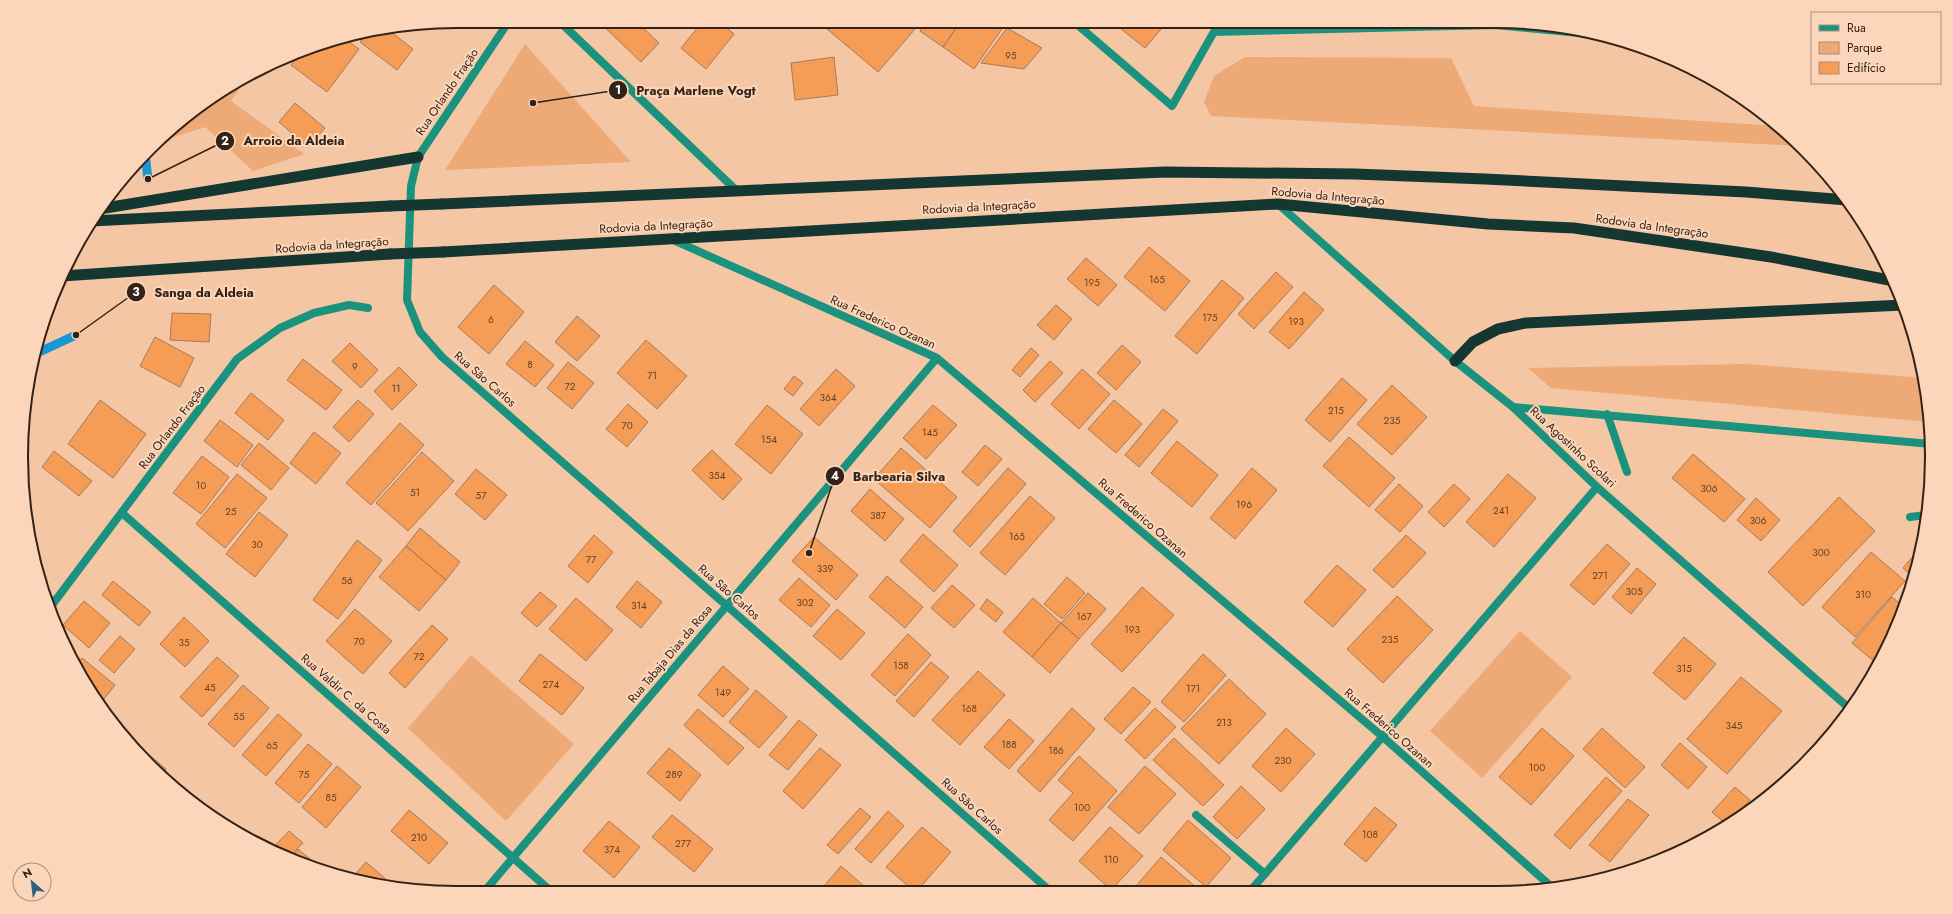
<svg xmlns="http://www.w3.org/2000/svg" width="1953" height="914" font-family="Jost,sans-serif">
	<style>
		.green { fill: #eda976 }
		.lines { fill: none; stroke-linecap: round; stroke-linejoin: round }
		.stream { stroke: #1996d4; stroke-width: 9 }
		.building { fill: #f59d56; stroke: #a57a5a }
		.service { stroke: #1b927e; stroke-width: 8 }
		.minor { stroke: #1b927e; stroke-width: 8 }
		.tertiary { stroke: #1b927e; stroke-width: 8 }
		.trunk { stroke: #143831; stroke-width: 11 }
		.trunk-bridge { stroke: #143831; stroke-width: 11 }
		.labels { text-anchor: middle; stroke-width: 4; stroke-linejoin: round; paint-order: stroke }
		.number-label { font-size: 10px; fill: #644125 }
		.street-label { font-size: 12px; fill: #332215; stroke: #fbd6ba }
		.rim { fill: none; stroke: #332215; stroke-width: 2 }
		.leader { fill: none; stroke: #332215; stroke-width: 1.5 }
		.callout-dot { fill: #332215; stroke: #fbd6ba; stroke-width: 1.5 }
		.mark-label { font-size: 12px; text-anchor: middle; font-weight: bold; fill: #fff }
		.callout-label { font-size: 13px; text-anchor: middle; font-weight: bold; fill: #332215; stroke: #fbd6ba; stroke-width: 4; stroke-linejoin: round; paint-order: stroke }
	</style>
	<rect width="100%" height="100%" fill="#f5c6a4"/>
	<path class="green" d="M525 44 631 162 445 170Z
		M1245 57 1451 58 1474 106 1776 126 1801 146 1211 116 1204 102 1214 76Z
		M249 75 231 101 304 154 253 171 205 127 159 142C186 116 215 90 249 75Z
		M1745 364 1924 378 1929 422 1551 388 1528 368Z
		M1520 631 1572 677 1482 778 1430 731Z
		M471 655 574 744 506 821 408 728Z"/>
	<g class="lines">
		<path class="stream" d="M145 154 148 179
			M35 354 76 335"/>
	</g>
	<path class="building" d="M598 21H636L659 43 641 62Z
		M703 21H719L734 34 706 69 681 48Z
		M833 21H922L878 72 827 29Z
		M926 21H961L943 47 920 31Z
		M961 21H997L1004 26 974 69 943 47Z
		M1111 21H1168L1145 48Z
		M386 28 413 49 397 70 360 42 369 30Z
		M1007 28 1042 48 1024 69 981 63Z
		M342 37 359 49 327 92 291 65 301 51 317 44Z
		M834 57 838 95 795 100 791 63Z
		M295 103 325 128 308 147 279 122Z
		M1149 247 1190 281 1165 311 1124 277Z
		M1086 258 1117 285 1098 306 1067 279Z
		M1276 272 1293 287 1254 329 1238 314Z
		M1222 280 1244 298 1197 354 1175 336Z
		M494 285 524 312 489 354 458 327Z
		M1304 292 1324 310 1289 349 1269 332Z
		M1056 305 1072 319 1054 340 1037 325Z
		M172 313 211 314 209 342 170 340Z
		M577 316 600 336 577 361 555 342Z
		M155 337 194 358 180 387 140 366Z
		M646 340 687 376 657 409 617 373Z
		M525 341 554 365 535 387 506 364Z
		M350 343 378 370 361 388 332 361Z
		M1122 345 1141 362 1116 390 1097 373Z
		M1031 348 1039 355 1020 377 1012 370Z
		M303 359 342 390 326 410 287 380Z
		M1050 361 1063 373 1035 402 1023 390Z
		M568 362 594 383 572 409 547 388Z
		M399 367 417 385 392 410 374 391Z
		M836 369 855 386 819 426 800 409Z
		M1082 369 1110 394 1079 429 1051 404Z
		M794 376 803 383 793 396 784 389Z
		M1342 378 1367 400 1330 442 1305 420Z
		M1392 385 1427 417 1392 455 1357 424Z
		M251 393 284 420 268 440 235 413Z
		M100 400 146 434 113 478 68 444Z
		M358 400 374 414 349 442 333 427Z
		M1114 400 1142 424 1116 453 1088 429Z
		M628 404 648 422 627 447 606 429Z
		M767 405 803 434 771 474 735 444Z
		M933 405 957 425 926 459 903 438Z
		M1163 409 1178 421 1139 467 1125 455Z
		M220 420 253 445 237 467 204 441Z
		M400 423 424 445 371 505 346 483Z
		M314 432 341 453 316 484 290 463Z
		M1349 437 1395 478 1369 507 1323 466Z
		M1177 441 1218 475 1192 507 1151 473Z
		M259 443 289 468 271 490 241 465Z
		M985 445 1002 459 978 486 962 472Z
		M901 448 957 497 930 528 874 479Z
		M712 450 742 479 723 500 692 470Z
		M54 451 92 481 79 496 42 467Z
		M422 452 454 481 408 531 376 503Z
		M1693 454 1745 499 1724 522 1672 478Z
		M202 456 229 477 201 514 173 493Z
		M1008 468 1026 484 970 547 953 531Z
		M1252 468 1277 490 1235 539 1210 518Z
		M476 469 507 495 485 520 455 494Z
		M237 474 267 498 225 548 196 524Z
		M1508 474 1536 498 1494 547 1466 522Z
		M1399 484 1423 506 1400 532 1375 510Z
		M1454 484 1470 499 1444 527 1428 512Z
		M870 489 904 519 885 541 851 511Z
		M1030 496 1055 518 1005 575 980 553Z
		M1839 497 1875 531 1803 606 1768 572Z
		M1756 498 1780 520 1761 541 1737 520Z
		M259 512 288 535 255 577 226 554Z
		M420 528 460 562 446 580 406 546Z
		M923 534 958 565 934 592 900 561Z
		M594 535 613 552 588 583 568 566Z
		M1406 535 1426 553 1393 588 1373 570Z
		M814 537 858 575 836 600 792 561Z
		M357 540 382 560 338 619 313 600Z
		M1607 544 1630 564 1594 605 1570 585Z
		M406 546 446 580 419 611 379 577Z
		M1871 552 1905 581 1855 637 1822 607Z
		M1915 554 1919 558 1913 577 1903 568Z
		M1337 565 1366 590 1333 627 1304 602Z
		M1637 568 1656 584 1631 614 1612 597Z
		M887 576 923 607 905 628 869 597Z
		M1067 577 1085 593 1062 619 1044 604Z
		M799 578 830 605 811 627 779 600Z
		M113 581 151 612 139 626 102 595Z
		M637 581 662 602 641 628 616 607Z
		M952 585 975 605 954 628 931 608Z
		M1142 587 1174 615 1122 672 1091 644Z
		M540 592 557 606 537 627 521 613Z
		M1088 593 1106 609 1079 639 1061 623Z
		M1397 596 1433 630 1383 683 1347 649Z
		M1892 597 1904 607 1899 624 1876 663 1852 643Z
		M576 598 613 630 586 661 549 629Z
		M1033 598 1061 623 1032 657 1003 632Z
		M987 599 1003 612 996 622 980 609Z
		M84 601 110 623 89 648 63 625Z
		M355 609 392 641 363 674 326 641Z
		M837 609 865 633 841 660 813 636Z
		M184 617 209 641 185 667 160 644Z
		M1061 623 1079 639 1050 673 1032 657Z
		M432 625 448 639 405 688 389 673Z
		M908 634 931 655 895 696 871 675Z
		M120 636 135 649 114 673 99 660Z
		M1684 637 1716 664 1685 700 1653 673Z
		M540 654 584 688 562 715 519 681Z
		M1203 654 1226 675 1184 722 1161 702Z
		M217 657 239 676 202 717 180 697Z
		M82 658 115 685 100 704 76 666Z
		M931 662 949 677 914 717 896 701Z
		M723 666 749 689 723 717 698 695Z
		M978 671 1005 695 960 745 932 720Z
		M1741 677 1782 711 1727 774 1687 739Z
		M1229 679 1266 714 1219 764 1181 729Z
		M243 685 269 708 234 747 208 724Z
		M1133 687 1151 702 1121 734 1104 719Z
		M756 690 787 717 759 748 729 722Z
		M1072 708 1095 729 1040 792 1017 771Z
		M1155 708 1176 727 1145 759 1125 740Z
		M698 709 744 748 728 765 684 725Z
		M278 714 302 735 266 776 242 755Z
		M1009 719 1034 741 1009 769 984 747Z
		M799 720 817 735 788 770 769 755Z
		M1286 728 1315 754 1281 792 1252 766Z
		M1542 728 1574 756 1531 805 1499 777Z
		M1602 728 1645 767 1625 788 1583 749Z
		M1174 738 1224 785 1203 806 1153 760Z
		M1680 743 1707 767 1688 789 1661 765Z
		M136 744 166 769 161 776 134 747Z
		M308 744 332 764 299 803 275 783Z
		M669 748 701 775 680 801 647 773Z
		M820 748 841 765 803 809 783 791Z
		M1079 756 1117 791 1073 841 1049 820 1073 793 1058 780Z
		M337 766 361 787 326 828 302 807Z
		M1145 766 1176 794 1139 834 1108 807Z
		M1606 777 1622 791 1570 849 1554 835Z
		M1241 786 1265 809 1237 839 1213 817Z
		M1735 787 1750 800 1733 819 1726 824 1712 812Z
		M1628 799 1649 815 1610 862 1589 845Z
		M1375 807 1397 825 1366 862 1344 844Z
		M860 808 871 817 838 854 827 845Z
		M409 810 448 843 429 864 391 831Z
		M888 811 904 826 871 863 855 849Z
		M672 815 713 849 694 872 652 837Z
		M1188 820 1231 858 1206 887 1163 850Z
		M609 821 640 847 614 878 583 851Z
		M922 827 951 852 917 891H914L886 867Z
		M1110 827 1143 856 1111 890 1079 861Z
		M289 831 303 843 288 858 271 850Z
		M298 849 316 864 313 867 290 860Z
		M1161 857 1198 889 1197 890 1142 891 1136 886Z
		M366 862 395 887 372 885 352 878Z
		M841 866 865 887 861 892H819Z"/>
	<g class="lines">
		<path class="service" d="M1607 414 1627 472
			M1910 517 1926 515
			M1196 815 1265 874"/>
		<path class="minor" d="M559 21 738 192
			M418 157 411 186 407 300 420 332 442 357 727 606 1050 891
			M1278 204 1455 361 1513 407 1597 487 1850 709
			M671 239 937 358 1383 737 1554 889
			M1513 407 1931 444
			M122 513 553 893
			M49 609 237 359 280 328 314 313 349 305 368 308
			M1251 890 1597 487
			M483 893 937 358"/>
		<path class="tertiary" d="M1073 21 1172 106 1220 21
			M1214 32 1495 25 1600 35
			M418 157 509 21"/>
		<path class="trunk" d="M442 204 1165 172 1355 174 1485 179 1746 192 1847 200
			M99 209 418 157
			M91 221 390 206
			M443 252 1278 204 1488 224 1574 228 1771 257 1894 281
			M62 276 390 254
			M1455 361 1473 342 1498 329 1526 323 1903 305"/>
		<path class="trunk-bridge" d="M390 206 442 204
			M390 254 443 252"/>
	</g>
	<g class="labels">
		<g class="number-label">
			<text x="1011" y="59">95</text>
			<text x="1157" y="283">165</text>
			<text x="1092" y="286">195</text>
			<text x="1210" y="321">175</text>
			<text x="491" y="323">6</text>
			<text x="1296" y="325">193</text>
			<text x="530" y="368">8</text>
			<text x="355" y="370">9</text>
			<text x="652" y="379">71</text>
			<text x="570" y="390">72</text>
			<text x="396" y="392">11</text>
			<text x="828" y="401">364</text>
			<text x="1336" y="414">215</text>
			<text x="1392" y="424">235</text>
			<text x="627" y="429">70</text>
			<text x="930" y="436">145</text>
			<text x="769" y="443">154</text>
			<text x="717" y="479">354</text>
			<text x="201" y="489">10</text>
			<text x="1709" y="492">306</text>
			<text x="415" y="496">51</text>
			<text x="481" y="499">57</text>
			<text x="1244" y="508">196</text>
			<text x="1501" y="514">241</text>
			<text x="231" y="515">25</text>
			<text x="878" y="519">387</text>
			<text x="1758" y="524">306</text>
			<text x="1017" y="540">165</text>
			<text x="257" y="548">30</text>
			<text x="1821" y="556">300</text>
			<text x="591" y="563">77</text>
			<text x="825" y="572">339</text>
			<text x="1600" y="579">271</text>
			<text x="347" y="584">56</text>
			<text x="1634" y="595">305</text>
			<text x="1863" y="598">310</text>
			<text x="805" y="606">302</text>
			<text x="639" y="609">314</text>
			<text x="1084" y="620">167</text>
			<text x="1132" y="633">193</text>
			<text x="1390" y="643">235</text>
			<text x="359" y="645">70</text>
			<text x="184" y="646">35</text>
			<text x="419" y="660">72</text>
			<text x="901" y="669">158</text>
			<text x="1684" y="672">315</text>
			<text x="551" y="688">274</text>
			<text x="210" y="691">45</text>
			<text x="1193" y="692">171</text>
			<text x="723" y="696">149</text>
			<text x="969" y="712">168</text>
			<text x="239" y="720">55</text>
			<text x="1224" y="726">213</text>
			<text x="1734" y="729">345</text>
			<text x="1009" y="748">188</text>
			<text x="272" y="749">65</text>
			<text x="1056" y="754">186</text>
			<text x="1283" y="764">230</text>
			<text x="1537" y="771">100</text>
			<text x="304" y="778">75</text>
			<text x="674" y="778">289</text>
			<text x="331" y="801">85</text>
			<text x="1082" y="811">100</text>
			<text x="1370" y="838">108</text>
			<text x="419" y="841">210</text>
			<text x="683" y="847">277</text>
			<text x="612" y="853">374</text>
			<text x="1111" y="863">110</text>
		</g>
		<g class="street-label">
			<text transform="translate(447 92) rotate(-56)" y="4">Rua Orlando Fração</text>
			<text transform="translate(1328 196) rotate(5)" y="4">Rodovia da Integração</text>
			<text transform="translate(979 207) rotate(-3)" y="4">Rodovia da Integração</text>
			<text transform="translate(656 226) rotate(-3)" y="4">Rodovia da Integração</text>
			<text transform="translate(1652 226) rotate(8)" y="4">Rodovia da Integração</text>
			<text transform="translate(332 245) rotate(-4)" y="4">Rodovia da Integração</text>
			<text transform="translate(883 322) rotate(24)" y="4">Rua Frederico Ozanan</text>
			<text transform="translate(485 379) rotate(41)" y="4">Rua São Carlos</text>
			<text transform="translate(172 427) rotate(-53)" y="4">Rua Orlando Fração</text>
			<text transform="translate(1573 447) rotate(43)" y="4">Rua Agostinho Scolari</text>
			<text transform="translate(1143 518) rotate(41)" y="4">Rua Frederico Ozanan</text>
			<text transform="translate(729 592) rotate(41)" y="4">Rua São Carlos</text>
			<text transform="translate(670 654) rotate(-50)" y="4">Rua Tabaja Dias da Rosa</text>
			<text transform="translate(346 694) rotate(41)" y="4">Rua Valdir C. da Costa</text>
			<text transform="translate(1389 728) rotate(41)" y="4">Rua Frederico Ozanan</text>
			<text transform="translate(972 806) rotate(42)" y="4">Rua São Carlos</text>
		</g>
	</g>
	<path d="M0 0H1953V914H0ZM457 28H1496A429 429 0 0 1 1925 457V457A429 429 0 0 1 1496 886H457A429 429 0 0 1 28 457V457A429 429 0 0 1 457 28Z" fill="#fbd6ba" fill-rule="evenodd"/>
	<path class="rim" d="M457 28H1496A429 429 0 0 1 1925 457V457A429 429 0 0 1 1496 886H457A429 429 0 0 1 28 457V457A429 429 0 0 1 457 28Z"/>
	<path class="leader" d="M533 103L618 90M148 179L225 141M76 335L136 292M809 553L835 476"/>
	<g class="callout-dot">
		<circle cx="533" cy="103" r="4"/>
		<circle cx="148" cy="179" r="4"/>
		<circle cx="76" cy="335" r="4"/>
		<circle cx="809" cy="553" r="4"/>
		<circle cx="618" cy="90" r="10"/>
		<circle cx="225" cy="141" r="10"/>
		<circle cx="136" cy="292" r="10"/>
		<circle cx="835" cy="476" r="10"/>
	</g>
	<g class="mark-label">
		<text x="618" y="94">1</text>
		<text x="225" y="145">2</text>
		<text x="136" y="296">3</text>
		<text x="835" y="480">4</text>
	</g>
	<g class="callout-label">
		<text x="696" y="95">Praça Marlene Vogt</text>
		<text x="294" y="145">Arroio da Aldeia</text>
		<text x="204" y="297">Sanga da Aldeia</text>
		<text x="899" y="481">Barbearia Silva</text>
	</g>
	<rect x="1811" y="12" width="130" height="72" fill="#fbd6ba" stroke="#ab8e78"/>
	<rect x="1819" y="25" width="20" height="6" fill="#1b927e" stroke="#ab8e78"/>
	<text x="1847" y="32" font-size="12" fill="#332215">Rua</text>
	<rect x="1819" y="42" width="20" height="12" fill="#eda976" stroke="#ab8e78"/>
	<text x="1847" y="52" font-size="12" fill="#332215">Parque</text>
	<rect x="1819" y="62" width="20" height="12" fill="#f59d56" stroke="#ab8e78"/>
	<text x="1847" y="72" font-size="12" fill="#332215">Edifício</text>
	<g transform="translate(32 882) rotate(332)"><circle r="19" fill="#fbd6ba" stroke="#ab8e78"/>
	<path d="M0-3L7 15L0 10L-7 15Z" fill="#30617f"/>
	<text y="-6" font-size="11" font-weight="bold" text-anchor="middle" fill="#332215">N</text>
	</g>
</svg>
